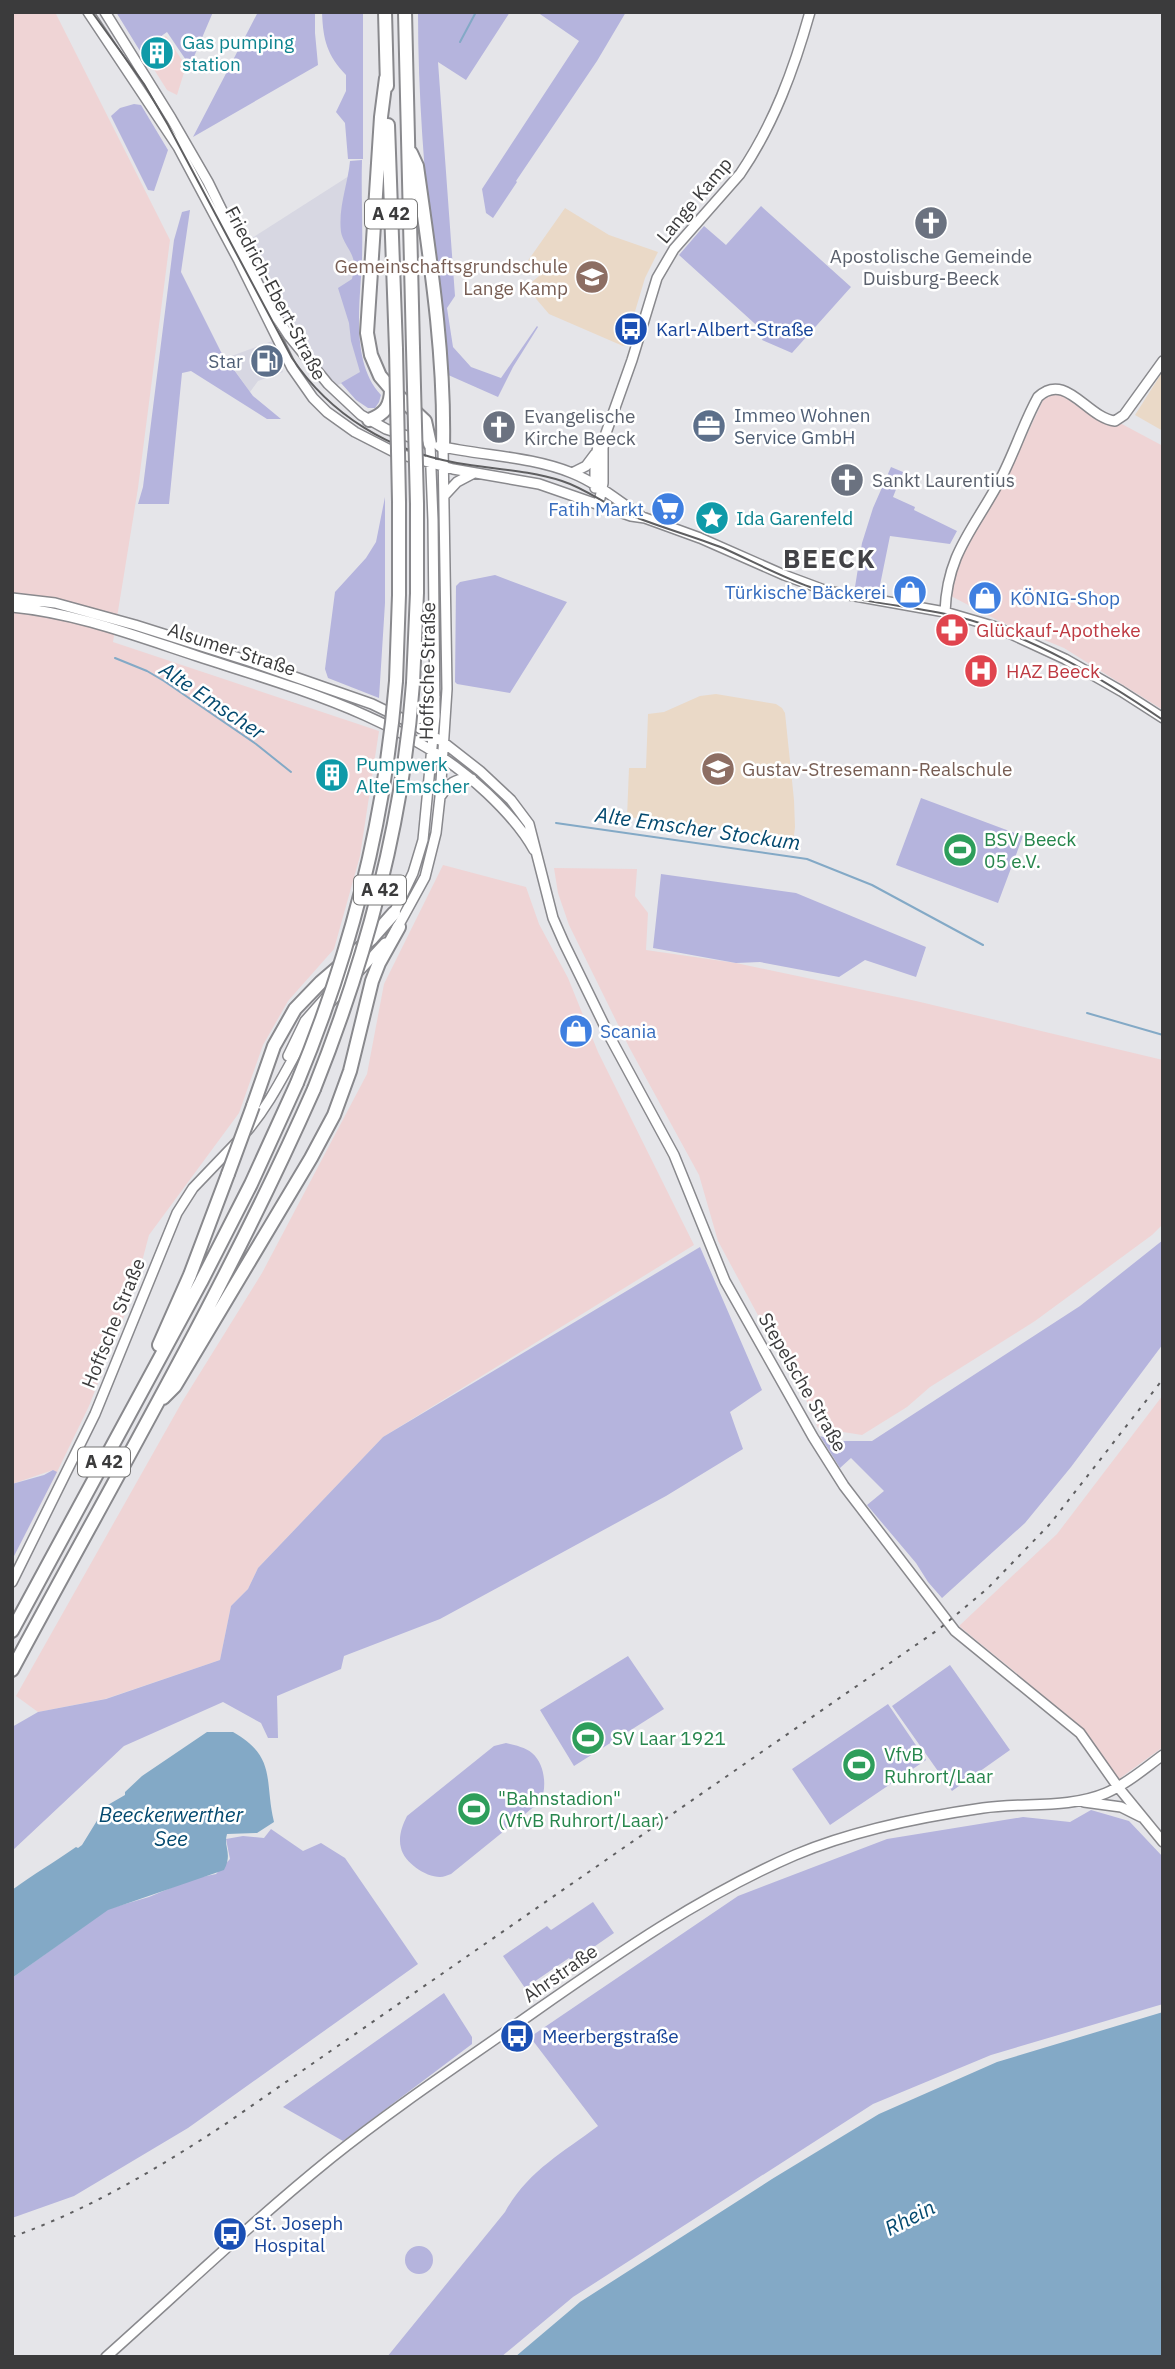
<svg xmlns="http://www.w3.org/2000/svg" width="1175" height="2369" font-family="'IBM Plex Sans',sans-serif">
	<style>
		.built { fill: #d7d7e2 }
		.industrial { fill: #efd4d5 }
		.education { fill: #ead9c7 }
		.green { fill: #b5b4dd }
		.water { fill: #83a9c6 }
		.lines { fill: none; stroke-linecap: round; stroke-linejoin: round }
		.stream { stroke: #83a9c6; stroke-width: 2 }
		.secondary-casing { stroke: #89898d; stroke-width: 12 }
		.highway-casing { stroke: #89898d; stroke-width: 16 }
		.secondary { stroke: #fff; stroke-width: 9 }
		.highway { stroke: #fff; stroke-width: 12 }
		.tram { stroke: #5f5f61; stroke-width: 2 }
		.rail { stroke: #5f5f61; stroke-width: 2; stroke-dasharray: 3.5 7; stroke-linecap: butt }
		.highway-bridge-casing { stroke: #89898d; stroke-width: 16; stroke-linecap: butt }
		.highway-bridge { stroke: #fff; stroke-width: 12 }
		.labels { text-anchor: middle; stroke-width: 5; stroke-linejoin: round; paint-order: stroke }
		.shield { fill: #fff; stroke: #767676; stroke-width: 2 }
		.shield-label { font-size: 18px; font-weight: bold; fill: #3b3b3c }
		.culture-label { font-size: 19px; fill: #0d838f; stroke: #fff; text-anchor: start }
		.street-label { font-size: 19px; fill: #3b3b3c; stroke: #fff }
		.worship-label { font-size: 19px; fill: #5b616d; stroke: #fff; text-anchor: start }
		.education-label { font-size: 19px; fill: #785e54; stroke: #fff; text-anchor: end }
		.transit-label { font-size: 19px; fill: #164399; stroke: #fff; text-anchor: start }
		.service-label { font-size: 19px; fill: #4e5e75; stroke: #fff; text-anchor: end }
		.shop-label { font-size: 19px; fill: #366cbe; stroke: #fff; text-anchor: end }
		.health-label { font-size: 19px; fill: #be3a42; stroke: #fff; text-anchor: start }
		.leisure-label { font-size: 19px; fill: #27864d; stroke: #fff; text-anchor: start }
		.water-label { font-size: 21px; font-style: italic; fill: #03496f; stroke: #fff }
		.district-label { font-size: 26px; font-weight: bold; letter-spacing: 2px; fill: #424246; stroke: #fff }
	</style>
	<rect width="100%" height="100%" fill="#e5e5e9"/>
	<path class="built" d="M349 176 355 259 354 280 348 296 363 375 335 386 303 347 277 306 246 242Z
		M272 341 283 372 258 381 250 392 226 358Z"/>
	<path class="industrial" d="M12 12H55L170 240 138 488 113 642 379 731 360 856 334 949 288 1001 263 1045 239 1113 149 1235 135 1288 89 1406 58 1470 12 1561 56 1473 53 1470 12 1484Z
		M166 36 186 66 177 95 167 90 143 52Z
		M1053 394 1063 396 1097 420 1110 425 1120 423 1163 446V710L1064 648 1003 623 949 595 953 570 967 543 1003 486 1043 400Z
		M443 865 526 887 539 924 568 978 598 1052 694 1245 383 1437 258 1568 248 1589 231 1606 220 1660 105 1699 38 1712 16 1696 182 1402 262 1273 367 1074 384 984Z
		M554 868 637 869 635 896 648 913 646 950 736 963 916 1001 1163 1060V1224L1152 1235 1035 1321 930 1387 907 1407 862 1435 818 1428 804 1395 781 1358 718 1241 699 1175 629 1047 569 925 558 893Z
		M1163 1395V1747L1119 1779 1084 1729 959 1626 1057 1534Z"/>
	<path class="education" d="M565 208 609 235 658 252 645 278 625 345 623 346 549 314 526 287 539 276 527 262Z
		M1163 371V431L1135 415Z
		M716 694 776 704 782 708 785 713 794 800 795 827 793 843 735 832 627 817 629 768H646L648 714 664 712 700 696Z"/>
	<path class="green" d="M116 12H213L190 66 167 32 140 51Z
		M258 12H315V33L318 65 193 137Z
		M322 12H363V159H348L345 123 336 112 346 91V75C327 55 323 40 322 12Z
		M418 12H510L466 80 438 62 455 296 447 308 453 347 471 367 501 378 537 326 538 327 513 367 498 397 446 374C432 253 418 134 418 12Z
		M537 12H626L597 61 516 181 517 182 493 218 486 213 482 189 579 41Z
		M134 104 141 105 168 150 154 191 148 190 111 116 120 108Z
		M362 160C361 193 363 226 362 258 361 299 349 361 381 395L379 402 375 408H368L356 400 341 383 360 372 351 341 349 323 338 288 352 279C353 274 355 267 354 263 353 252 343 243 341 232 338 207 348 184 350 161Z
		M761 206 851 287 792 353 762 340 765 333 679 255 704 226 726 245Z
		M190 210 181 272 221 352 253 396 281 419H267L191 371 182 373 169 504H138L143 487 174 240 182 212Z
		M891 467 903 472 893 497 915 507 914 510 957 531 950 544 890 536 879 590 855 587 862 543 873 508Z
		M385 497V603L379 698 328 678 325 669 335 592 366 558 376 542Z
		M495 575 567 602 510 693 457 684 455 682 456 586 460 582Z
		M921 798 1023 836 998 903 896 865Z
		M661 874 796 893 926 947 916 977 865 960 839 977 760 962 736 963 653 948Z
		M1163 1240V1344L1071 1467 1025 1523 942 1598 928 1582 916 1563 867 1505 884 1491 851 1458 840 1468 820 1436 837 1441H872L1080 1306Z
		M700 1247 762 1390 730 1412 743 1449 666 1496 440 1619 344 1656 341 1669 277 1696 278 1738H268L261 1723 223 1702 124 1746 12 1851V1727L38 1712 106 1699 220 1660 231 1606 248 1589 258 1568 383 1437Z
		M53 1470 57 1472 12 1560V1484L44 1475Z
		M628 1656 664 1709 574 1766 540 1710Z
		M950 1665 1010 1750 952 1791 892 1706Z
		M888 1704 926 1760 830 1825 792 1769Z
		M506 1743C514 1745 525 1747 532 1753 545 1764 547 1787 541 1801L451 1874C447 1875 444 1877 440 1877 425 1877 404 1862 401 1848 398 1837 402 1826 407 1816L494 1746Z
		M1091 1810 1129 1821 1163 1857V2004L991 2055 873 2104 573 2297 501 2357H387L505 2212C527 2172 562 2153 598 2126L530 2037 738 1896 887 1839 1023 1817 1070 1822Z
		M271 1829 303 1851 321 1843 345 1858 418 1964 188 2128 74 2196 12 2218V1978L108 1909 149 1897 192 1879 216 1874 230 1859 226 1839 243 1836 264 1838Z
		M593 1902 614 1933 572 1962 569 1958 525 1988 503 1956 547 1926 551 1930Z
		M444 1993 472 2037V2044L343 2141 283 2107Z
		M405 2260a14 14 0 1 1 28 0a14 14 0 1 1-28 0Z"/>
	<path class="water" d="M233 1732C277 1757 264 1780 274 1822L257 1833 227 1834C223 1847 233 1853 224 1870L108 1910 12 1978V1890C34 1874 53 1863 76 1847L78 1848 82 1845 106 1806 125 1795V1792L142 1776 207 1732Z
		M1163 2012V2357H515L580 2302 772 2179 879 2114 997 2062Z"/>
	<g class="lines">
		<path class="stream" d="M460 42 476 12
			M115 658 147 671 164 681 256 744 291 772
			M556 823 807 859 872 885 983 945
			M1087 1013 1163 1035"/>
		<g class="secondary-casing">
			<path id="secondary" d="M88 12 178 147 239 261 292 368 313 398 327 412 355 432 396 453 453 469 539 484 631 516 645 518 700 538 784 575 827 591 945 612 996 627 1065 659 1121 691 1163 718
				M105 12 171 118 208 182 268 304 289 336 328 384 361 415 386 429 419 440
				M439 446C483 456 530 456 572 473 597 483 618 501 641 516
				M572 473 586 466 595 454
				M595 488V462L599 440
				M444 496 457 482 474 473
				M599 503 603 483V448L606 433 632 360 657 278 674 249 740 174C774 124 794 69 810 12
				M12 598 55 603 135 625 252 662 372 704 411 723 443 742 480 771 511 800 529 824 553 918 564 943 611 1039 674 1155 725 1281 813 1437 844 1486 955 1631 1080 1733 1118 1787 1163 1842
				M12 607C76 613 136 636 197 656 298 689 407 718 487 793 505 810 522 828 534 850
				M945 612C947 553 974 529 1000 480 1014 454 1023 424 1038 397 1066 371 1087 418 1115 421L1124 415 1163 361
				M411 723 423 716 435 697
				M440 797C449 784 455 777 472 779
				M392 917 413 873 423 840 435 716 433 520 430 444
				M396 930 425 877 436 833 440 797 447 689 443 447
				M328 1005 385 943
				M288 1056 305 1021 358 961
				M247 1131C278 1094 292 1054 319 1016
				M12 1582 95 1414 177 1213 193 1188 238 1141
				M1084 1802 1121 1807 1141 1817
				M106 2357C181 2290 253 2221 331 2158 396 2106 466 2060 534 2012 617 1954 702 1895 795 1855 854 1830 920 1817 983 1808 1023 1802 1068 1809 1106 1793 1127 1784 1145 1768 1163 1755"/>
		</g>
		<g class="highway-casing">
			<path id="highway" d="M385 12 387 86
				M405 12 413 348
				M386 78 381 117 367 333 371 355 380 376 391 389 425 421 430 444
				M388 125 396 349
				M411 153 417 166C430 259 445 353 443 447
				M369 420C385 414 391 406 391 389
				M396 681 399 595V502
				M413 683 417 593V504
				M253 1106 274 1046 295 1009 321 982 371 939 394 913
				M159 1345 190 1275 228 1174
				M163 1398 175 1386 311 1158 334 1115 350 1071 372 981 379 963 399 927
				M12 1631 201 1282 251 1184 297 1083
				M12 1670C115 1478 226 1288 314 1089"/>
		</g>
		<use href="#secondary" class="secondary"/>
		<use href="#highway" class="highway"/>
		<path class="tram" d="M92 12 144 84 168 125 292 358C330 415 390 451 457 463 492 469 528 470 562 481 584 488 602 502 623 512 655 526 690 535 723 548 752 561 780 576 810 587 856 603 907 605 955 616 1029 634 1100 677 1163 720"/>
		<path class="rail" d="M12 2237C88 2210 157 2169 224 2125L939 1629 987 1589 1050 1524 1163 1379"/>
		<g class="highway-bridge-casing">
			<path id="highway-bridge" d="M413 348 417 504
				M396 349 399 502
				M297 1083C351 953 385 821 396 681
				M314 1089C366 959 403 823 413 683
				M228 1174 253 1106"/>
		</g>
		<use href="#highway-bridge" class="highway-bridge"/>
	</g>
	<defs>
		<g id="building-disc" transform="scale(1.75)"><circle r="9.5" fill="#0f9aa8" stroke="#fff"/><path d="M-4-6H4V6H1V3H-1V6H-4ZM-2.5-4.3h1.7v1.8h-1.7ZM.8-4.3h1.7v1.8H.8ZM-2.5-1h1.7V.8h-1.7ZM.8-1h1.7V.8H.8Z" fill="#fff"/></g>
		<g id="church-disc" transform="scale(1.75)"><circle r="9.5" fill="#6b7280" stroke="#fff"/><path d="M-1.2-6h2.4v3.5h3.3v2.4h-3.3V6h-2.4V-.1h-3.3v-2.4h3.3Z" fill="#fff"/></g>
		<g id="school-disc" transform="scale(1.75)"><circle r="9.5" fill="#8d6e63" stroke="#fff"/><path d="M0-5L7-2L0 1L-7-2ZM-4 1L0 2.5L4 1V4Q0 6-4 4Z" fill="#fff"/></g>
		<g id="bus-disc" transform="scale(1.75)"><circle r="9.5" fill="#1a4fb4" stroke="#fff"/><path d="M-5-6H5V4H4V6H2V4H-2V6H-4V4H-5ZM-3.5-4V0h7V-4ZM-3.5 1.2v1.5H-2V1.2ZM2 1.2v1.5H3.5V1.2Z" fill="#fff"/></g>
		<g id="fuel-disc" transform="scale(1.75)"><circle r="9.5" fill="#5c6f8a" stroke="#fff"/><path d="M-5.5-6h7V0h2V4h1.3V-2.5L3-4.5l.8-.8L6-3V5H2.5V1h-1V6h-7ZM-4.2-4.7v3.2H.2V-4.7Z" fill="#fff"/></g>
		<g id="office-disc" transform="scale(1.75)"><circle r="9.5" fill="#5c6f8a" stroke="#fff"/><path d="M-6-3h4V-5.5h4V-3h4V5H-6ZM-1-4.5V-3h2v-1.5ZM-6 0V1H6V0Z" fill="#fff"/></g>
		<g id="supermarket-disc" transform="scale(1.75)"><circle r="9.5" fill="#3f7fe0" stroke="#fff"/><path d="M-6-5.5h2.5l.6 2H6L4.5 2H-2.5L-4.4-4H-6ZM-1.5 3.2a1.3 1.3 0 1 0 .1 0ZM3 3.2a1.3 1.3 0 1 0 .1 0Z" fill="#fff"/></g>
		<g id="sight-disc" transform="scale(1.75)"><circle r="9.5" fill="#0f9aa8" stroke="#fff"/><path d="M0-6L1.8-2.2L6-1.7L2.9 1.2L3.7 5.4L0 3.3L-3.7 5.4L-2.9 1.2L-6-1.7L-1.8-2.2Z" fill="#fff"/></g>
		<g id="shop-disc" transform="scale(1.75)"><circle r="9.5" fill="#3f7fe0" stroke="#fff"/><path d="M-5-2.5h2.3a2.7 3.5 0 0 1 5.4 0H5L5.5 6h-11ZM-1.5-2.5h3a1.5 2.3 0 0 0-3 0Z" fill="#fff"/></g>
		<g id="pharmacy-disc" transform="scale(1.75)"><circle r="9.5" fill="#e0444e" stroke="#fff"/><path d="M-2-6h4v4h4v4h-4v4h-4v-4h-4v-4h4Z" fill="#fff"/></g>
		<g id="hospital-disc" transform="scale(1.75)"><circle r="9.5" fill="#e0444e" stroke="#fff"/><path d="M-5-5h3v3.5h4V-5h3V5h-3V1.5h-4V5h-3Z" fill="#fff"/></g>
		<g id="stadium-disc" transform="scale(1.75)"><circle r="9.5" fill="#2e9e5b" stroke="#fff"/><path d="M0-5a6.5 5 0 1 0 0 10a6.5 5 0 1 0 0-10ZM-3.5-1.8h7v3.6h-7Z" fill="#fff"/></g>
	</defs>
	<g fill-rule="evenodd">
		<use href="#building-disc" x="157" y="53"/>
		<use href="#church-disc" x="931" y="223"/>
		<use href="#school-disc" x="592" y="277"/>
		<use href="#bus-disc" x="631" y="329"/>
		<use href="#fuel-disc" x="267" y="361"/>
		<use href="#office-disc" x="709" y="426"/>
		<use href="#church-disc" x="499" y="427"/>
		<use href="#church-disc" x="847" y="480"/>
		<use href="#supermarket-disc" x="668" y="509"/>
		<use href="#sight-disc" x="712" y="518"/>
		<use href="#shop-disc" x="910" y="592"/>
		<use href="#shop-disc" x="985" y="598"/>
		<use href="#pharmacy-disc" x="952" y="630"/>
		<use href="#hospital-disc" x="981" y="671"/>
		<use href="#school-disc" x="718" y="769"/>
		<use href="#building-disc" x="332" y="775"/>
		<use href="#stadium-disc" x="960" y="850"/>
		<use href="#shop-disc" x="576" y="1031"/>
		<use href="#stadium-disc" x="588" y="1738"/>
		<use href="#stadium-disc" x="859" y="1765"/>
		<use href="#stadium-disc" x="474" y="1809"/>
		<use href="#bus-disc" x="517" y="2036"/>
		<use href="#bus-disc" x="230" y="2234"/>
	</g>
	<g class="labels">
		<g class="shield">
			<rect x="365" y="199.5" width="52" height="29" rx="5"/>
			<rect x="354" y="875.5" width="52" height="29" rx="5"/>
			<rect x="78" y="1447.5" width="52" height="29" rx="5"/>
		</g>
		<g class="shield-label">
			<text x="391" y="220">A 42</text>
			<text x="380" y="896">A 42</text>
			<text x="104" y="1468">A 42</text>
		</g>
		<g class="culture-label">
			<text x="182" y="49">Gas pumping<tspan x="182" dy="22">station</tspan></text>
			<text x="736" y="525">Ida Garenfeld</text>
			<text x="356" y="771">Pumpwerk<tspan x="356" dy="22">Alte Emscher</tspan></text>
		</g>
		<g class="street-label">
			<text transform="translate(694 200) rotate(-50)" y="7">Lange Kamp</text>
			<text transform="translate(276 293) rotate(62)" y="7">Friedrich-Ebert-Straße</text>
			<text transform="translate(232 649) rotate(18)" y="7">Alsumer Straße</text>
			<text transform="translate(427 671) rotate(-89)" y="7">Hoffsche Straße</text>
			<text transform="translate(113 1323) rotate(-68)" y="7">Hoffsche Straße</text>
			<text transform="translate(803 1382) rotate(60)" y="7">Stepelsche Straße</text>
			<text transform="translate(560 1973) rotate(-35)" y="7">Ahrstraße</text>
		</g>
		<g class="worship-label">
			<text x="931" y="263" text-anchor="middle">Apostolische Gemeinde<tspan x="931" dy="22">Duisburg-Beeck</tspan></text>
			<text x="524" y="423">Evangelische<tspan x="524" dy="22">Kirche Beeck</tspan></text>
			<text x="872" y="487">Sankt Laurentius</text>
		</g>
		<g class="education-label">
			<text x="568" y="273">Gemeinschaftsgrundschule<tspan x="568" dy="22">Lange Kamp</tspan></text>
			<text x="742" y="776" text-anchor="start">Gustav-Stresemann-Realschule</text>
		</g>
		<g class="transit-label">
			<text x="656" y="336">Karl-Albert-Straße</text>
			<text x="542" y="2043">Meerbergstraße</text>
			<text x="254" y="2230">St. Joseph<tspan x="254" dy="22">Hospital</tspan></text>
		</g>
		<g class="service-label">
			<text x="243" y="368">Star</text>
			<text x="734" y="422" text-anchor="start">Immeo Wohnen<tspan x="734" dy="22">Service GmbH</tspan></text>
		</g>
		<g class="shop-label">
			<text x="644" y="516">Fatih Markt</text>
			<text x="886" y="599">Türkische Bäckerei</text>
			<text x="1010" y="605" text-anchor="start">KÖNIG-Shop</text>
			<text x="600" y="1038" text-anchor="start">Scania</text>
		</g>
		<g class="health-label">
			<text x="976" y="637">Glückauf-Apotheke</text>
			<text x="1006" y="678">HAZ Beeck</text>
		</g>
		<g class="leisure-label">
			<text x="984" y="846">BSV Beeck<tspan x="984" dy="22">05 e.V.</tspan></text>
			<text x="612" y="1745">SV Laar 1921</text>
			<text x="884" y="1761">VfvB<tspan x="884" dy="22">Ruhrort/Laar</tspan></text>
			<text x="498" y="1805">"Bahnstadion"<tspan x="498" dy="22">(VfvB Ruhrort/Laar)</tspan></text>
		</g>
		<g class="water-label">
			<text transform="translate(212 701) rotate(34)" y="7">Alte Emscher</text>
			<text transform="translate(698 829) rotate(8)" y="7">Alte Emscher Stockum</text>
			<text x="171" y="1822">Beeckerwerther<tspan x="171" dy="24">See</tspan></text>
			<text transform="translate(910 2218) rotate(-27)" y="7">Rhein</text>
		</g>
		<g class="district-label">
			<text x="830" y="568">BEECK</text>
		</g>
	</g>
	<rect width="1175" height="2369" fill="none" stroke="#3b3b3c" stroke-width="28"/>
</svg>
